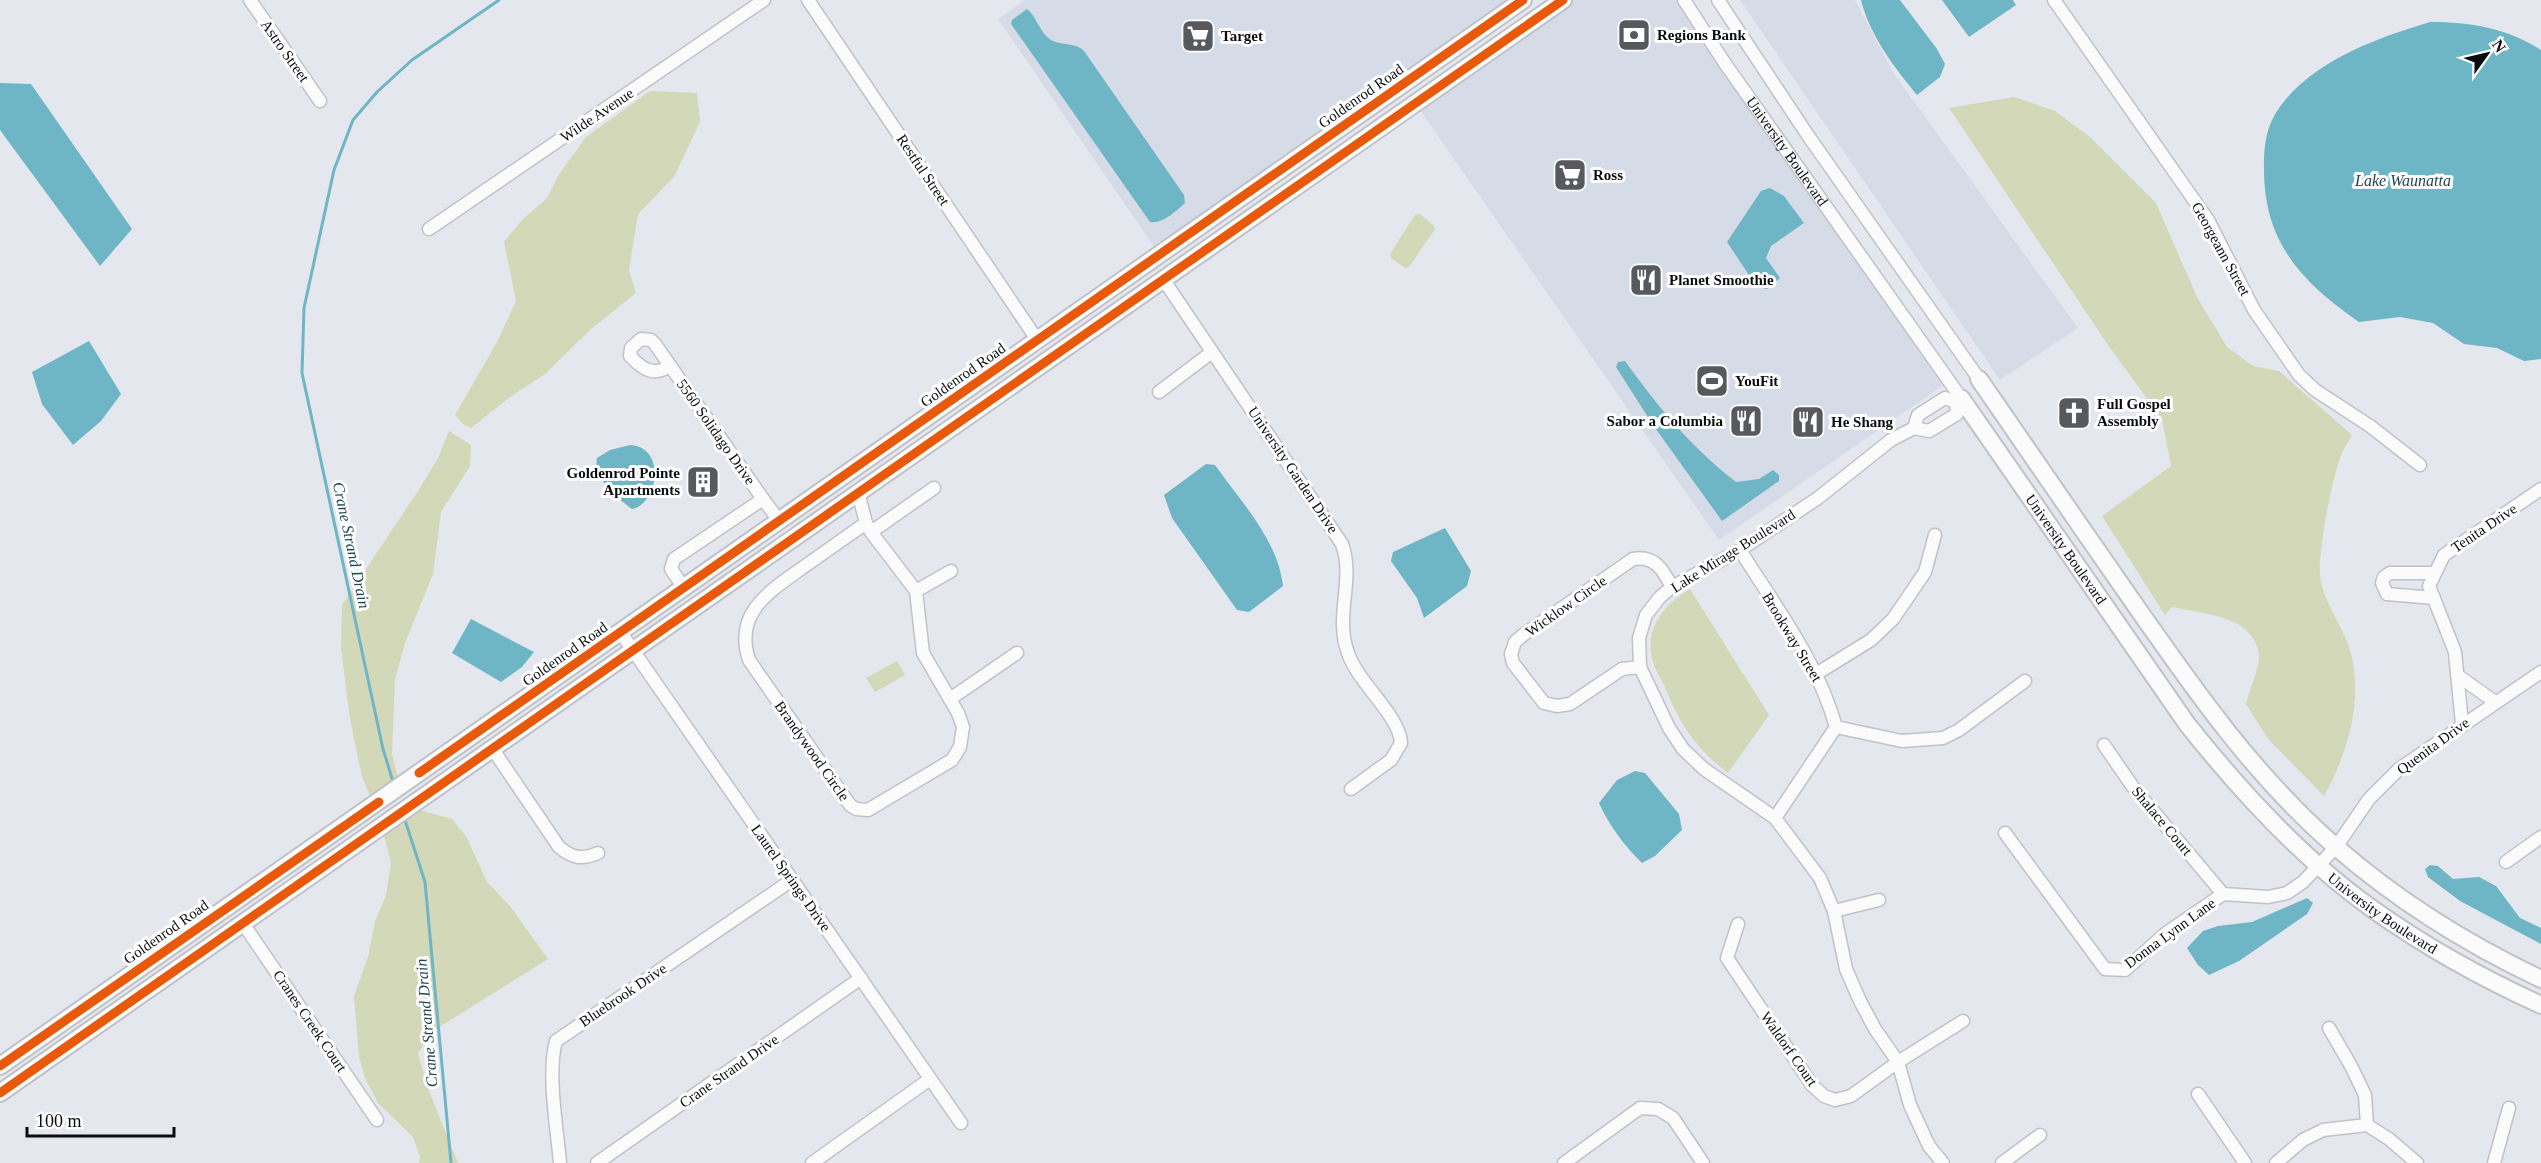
<svg xmlns="http://www.w3.org/2000/svg" width="2541" height="1163" font-family="Georgia,serif">
	<style>
		.built { fill: #d6dbe8 }
		.green { fill: #d3d9b8 }
		.water { fill: #6eb6c5 }
		.lines { fill: none; stroke-linecap: round; stroke-linejoin: round }
		.stream { stroke: #6eb6c5; stroke-width: 3 }
		.minor-casing { stroke: #c0c2c8; stroke-width: 15 }
		.major-casing { stroke: #c0c2c8; stroke-width: 20 }
		.minor { stroke: #fbfbfc; stroke-width: 12 }
		.major { stroke: #fbfbfc; stroke-width: 16 }
		.cycleway-casing { stroke: #fff; stroke-width: 13 }
		.cycleway { stroke: #e8590c; stroke-width: 9 }
		.labels { text-anchor: middle; stroke-width: 6; stroke-linejoin: round; paint-order: stroke }
		.poi-label { font-size: 15px; font-weight: bold; fill: #0b0c10; stroke: #fff; text-anchor: start }
		.street-label { font-size: 15px; fill: #0b0c10; stroke: #fff }
		.water-label { font-size: 16px; font-style: italic; fill: #1b4750; stroke: #fff }
	</style>
	<rect width="100%" height="100%" fill="#e4e7ee"/>
	<path class="built" d="M1025 0H1522L1159 254 998 19Z
		M1568 0H1687L1948 382 1719 540 1417 106Z
		M1740 0H1855L1894 74 2078 328 2000 380Z"/>
	<path class="green" d="M650 91 697 93 700 122 674 177 638 214 629 270 636 293 591 329 545 374 510 397 471 428 463 424 455 415 497 342 516 301 504 242 521 221 547 198 558 176 586 137Z
		M2014 97 2055 111 2090 137 2156 203 2197 297 2227 347 2253 366 2279 371 2352 435C2349 441 2344 448 2341 455 2332 479 2318 550 2320 576 2323 601 2341 623 2349 647 2365 696 2348 753 2324 796L2268 739 2246 704C2249 692 2260 666 2259 655 2254 615 2203 614 2172 607L2165 615 2102 516 2171 466 2162 419 2108 345 1949 108Z
		M1420 214 1434 226 1435 229 1409 267 1405 268 1391 258 1390 254 1415 215Z
		M449 431 471 445 470 466 441 512 433 574 405 643 395 679 392 754 400 785 372 800 362 777 350 719 341 649 342 605 420 488 438 458Z
		M1690 589 1769 715 1728 773C1694 747 1680 724 1664 685 1661 678 1656 672 1654 665 1642 632 1662 605 1690 589Z
		M897 661 905 675 875 692 866 678Z
		M405 806 452 819 466 836 487 882 510 906 548 959 433 1031 418 1053 427 1086 458 1163H419L420 1157 413 1137 378 1103 365 1078 359 1057 354 996 368 957 375 921 386 896 391 863 380 820Z"/>
	<path class="water" d="M1861 0H1900L1937 49 1945 64 1940 77 1917 95C1894 67 1870 36 1861 0Z
		M1942 0H2013L2016 5 1969 37Z
		M1027 9C1037 17 1039 32 1051 40 1062 46 1076 42 1084 51L1184 195 1185 203C1176 211 1163 224 1150 222L1011 24 1012 20Z
		M2430 22C2470 22 2507 28 2541 50V359L2524 361 2497 348 2464 344 2433 323 2400 317 2359 322C2300 281 2263 241 2264 166 2264 139 2268 120 2286 99 2321 58 2380 37 2430 22Z
		M0 83 31 84 132 229 100 266 0 130Z
		M1770 188 1784 196 1804 223 1771 246 1766 258 1780 278 1767 289 1757 287 1727 242 1761 191Z
		M89 341 121 394 101 421 73 445 42 404 32 372Z
		M1625 361C1659 408 1690 446 1736 482L1759 479 1773 470 1779 475V481L1722 521 1653 425 1616 367 1618 362Z
		M630 445C667 447 658 504 632 509 617 498 593 478 597 458L610 450Z
		M1206 464 1215 465C1241 502 1278 540 1283 586L1249 612 1237 610 1172 518 1164 495Z
		M1445 528 1471 571 1467 586 1424 618 1417 598 1391 561 1393 552Z
		M471 619 534 652 522 667 501 682 452 653Z
		M1635 771 1645 773 1679 814 1682 830 1655 856 1642 863C1624 845 1610 827 1599 803L1617 780Z
		M2430 865 2438 866 2453 879 2479 877 2496 886 2520 918 2541 928V944L2460 901 2428 877 2425 869Z
		M2307 898 2313 903 2307 914 2239 961 2209 975 2198 965 2187 948 2203 931 2218 926 2252 922Z"/>
	<g class="lines">
		<path class="stream" d="M394 785 383 749 302 373 304 308 334 170 353 120 377 92 412 60 499 0
			M404 817 425 882 451 1163"/>
		<g class="minor-casing">
			<g id="minor">
				<path d="M250 0 320 101"/>
				<path d="M808 0 1038 341"/>
				<path id="s1" d="M1684 0 1724 62 1961 398 1956 402"/>
				<path d="M1718 0 1809 137 1979 379"/>
				<path d="M2054 0 2208 220 2254 310 2299 375 2315 390 2370 426 2420 465"/>
				<path d="M429 229 764 0"/>
				<path d="M1163 279 1342 544C1355 580 1334 616 1348 653 1358 683 1400 716 1401 743L1391 760 1351 789"/>
				<path d="M669 366C654 377 642 369 630 356L631 348 641 339 651 340 655 344 763 499"/>
				<path d="M1159 392 1212 352"/>
				<path d="M1914 428 1918 415 1945 398 1956 402"/>
				<path d="M858 492 866 523 871 532 916 591 923 653 958 713 963 727 960 747 952 760 868 810 856 809 850 805 749 660C733 611 772 590 805 566 826 551 846 537 866 523"/>
				<path d="M871 532 934 488"/>
				<path d="M1740 550C1775 606 1818 662 1836 727L1775 818"/>
				<path d="M2434 573H2390L2384 577 2382 583 2387 594 2434 598"/>
				<path d="M684 588 671 569 674 559 763 499 780 522"/>
				<path d="M916 591 951 571"/>
				<path d="M621 633 961 1123"/>
				<path d="M1640 667 1622 669 1570 704 1557 706 1544 703 1513 663 1511 654 1515 642 1523 635 1633 559C1655 555 1663 570 1672 587"/>
				<path d="M1816 674 1871 640 1893 619 1925 572 1935 535"/>
				<path d="M2457 675 2495 702"/>
				<path d="M950 699 1017 653"/>
				<path d="M2462 724 2455 652 2429 586 2444 555 2541 489"/>
				<path d="M1836 727 1902 741 1943 738 1959 730 2025 681"/>
				<path d="M2104 745 2133 787 2223 894"/>
				<path d="M492 748 559 847C572 858 582 860 598 853"/>
				<path d="M2005 833 2105 969 2125 970 2165 934 2223 894 2268 897 2287 893 2303 882 2336 847 2369 799 2399 769 2541 672"/>
				<path d="M2506 862 2541 837"/>
				<path d="M1834 911 1879 900"/>
				<path d="M242 922 377 1120"/>
				<path d="M1738 924 1727 958 1812 1085 1824 1096 1835 1100 1851 1096 1898 1062 1963 1021"/>
				<path d="M2329 1028 2351 1066 2365 1095 2367 1125"/>
				<path d="M2198 1094 2245 1163"/>
				<path d="M560 1163C557 1128 547 1073 556 1041L792 880"/>
				<path d="M597 1163 861 978"/>
				<path d="M812 1163 930 1079"/>
				<path d="M1564 1163 1640 1108 1658 1109 1673 1118 1703 1163"/>
				<path d="M1943 1163 1929 1146 1910 1105 1898 1062 1875 1029 1860 1001 1846 969 1834 911 1820 878 1775 818 1704 769 1683 749 1669 728 1640 667 1639 638 1646 615 1660 597 1672 587 1740 550 1818 498 1891 440 1914 428 1929 431 1957 414 1956 402"/>
				<path d="M2002 1163 2040 1135"/>
				<path d="M2276 1163 2303 1140 2323 1130 2367 1125 2389 1139 2417 1163"/>
				<path d="M2494 1163 2509 1108"/>
			</g>
		</g>
		<g class="major-casing">
			<g id="major">
				<path d="M1979 379C2030 453 2080 526 2131 599 2193 688 2254 776 2336 847 2398 901 2467 944 2541 979"/>
				<path id="s2" d="M1961 398 2187 724C2241 792 2303 860 2374 910 2426 947 2484 979 2541 1005"/>
				<path d="M0 1066 1523 0"/>
				<path d="M0 1093 1563 0"/>
			</g>
		</g>
		<use href="#minor" class="minor"/>
		<use href="#major" class="major"/>
		<g class="cycleway-casing">
			<path id="cycleway" d="M419 773 1523 0
				M0 1066 379 802
				M0 1093 1563 0"/>
		</g>
		<use href="#cycleway" class="cycleway"/>
	</g>
	<defs>
		<g id="bank-square" transform="scale(1.725)"><rect x="-9" y="-9" width="18" height="18" rx="4" fill="#57595e" stroke="#fff"/><path d="M-6-4H6V4H-6ZM0-2.3a2.3 2.3 0 1 0 0 4.6a2.3 2.3 0 1 0 0-4.6Z" fill="#fff"/></g>
		<g id="supermarket-square" transform="scale(1.725)"><rect x="-9" y="-9" width="18" height="18" rx="4" fill="#57595e" stroke="#fff"/><path d="M-6-5.5h2.5l.6 2H6L4.5 2H-2.5L-4.4-4H-6ZM-1.5 3.2a1.3 1.3 0 1 0 .1 0ZM3 3.2a1.3 1.3 0 1 0 .1 0Z" fill="#fff"/></g>
		<g id="restaurant-square" transform="scale(1.725)"><rect x="-9" y="-9" width="18" height="18" rx="4" fill="#57595e" stroke="#fff"/><path d="M-5-6h1v4h1v-4h1v4h1v-4h1v5L-1.5 .5V6h-2V.5L-5-1ZM5-6V6H3V1.5H1.5Q1.5-4 5-6Z" fill="#fff"/></g>
		<g id="stadium-square" transform="scale(1.725)"><rect x="-9" y="-9" width="18" height="18" rx="4" fill="#57595e" stroke="#fff"/><path d="M0-5a6.5 5 0 1 0 0 10a6.5 5 0 1 0 0-10ZM-3.5-1.8h7v3.6h-7Z" fill="#fff"/></g>
		<g id="church-square" transform="scale(1.725)"><rect x="-9" y="-9" width="18" height="18" rx="4" fill="#57595e" stroke="#fff"/><path d="M-1.2-6h2.4v3.5h3.3v2.4h-3.3V6h-2.4V-.1h-3.3v-2.4h3.3Z" fill="#fff"/></g>
		<g id="building-square" transform="scale(1.725)"><rect x="-9" y="-9" width="18" height="18" rx="4" fill="#57595e" stroke="#fff"/><path d="M-4-6H4V6H1V3H-1V6H-4ZM-2.5-4.3h1.7v1.8h-1.7ZM.8-4.3h1.7v1.8H.8ZM-2.5-1h1.7V.8h-1.7ZM.8-1h1.7V.8H.8Z" fill="#fff"/></g>
	</defs>
	<g fill-rule="evenodd">
		<use href="#bank-square" x="1634" y="35"/>
		<use href="#supermarket-square" x="1198" y="36"/>
		<use href="#supermarket-square" x="1570" y="175"/>
		<use href="#restaurant-square" x="1646" y="280"/>
		<use href="#stadium-square" x="1712" y="381"/>
		<use href="#church-square" x="2074" y="413"/>
		<use href="#restaurant-square" x="1746" y="421"/>
		<use href="#restaurant-square" x="1808" y="422"/>
		<use href="#building-square" x="703" y="482"/>
	</g>
	<g class="labels">
		<g class="poi-label">
			<text x="1657" y="40">Regions Bank</text>
			<text x="1221" y="41">Target</text>
			<text x="1593" y="180">Ross</text>
			<text x="1669" y="285">Planet Smoothie</text>
			<text x="1735" y="386">YouFit</text>
			<text x="2097" y="409">Full Gospel<tspan x="2097" dy="17">Assembly</tspan></text>
			<text x="1723" y="426" text-anchor="end">Sabor a Columbia</text>
			<text x="1831" y="427">He Shang</text>
			<text x="680" y="478" text-anchor="end">Goldenrod Pointe<tspan x="680" dy="17">Apartments</tspan></text>
		</g>
		<g class="street-label">
			<text transform="translate(285 51) rotate(55)" y="5">Astro Street</text>
			<text transform="translate(1361 96) rotate(-35)" y="5">Goldenrod Road</text>
			<text transform="translate(597 115) rotate(-34)" y="5">Wilde Avenue</text>
			<text dy="5" stroke="none"><textPath href="#s1" startOffset="183">University Boulevard</textPath></text>
			<text transform="translate(923 170) rotate(56)" y="5">Restful Street</text>
			<text transform="translate(2221 249) rotate(61)" y="5">Georgeann Street</text>
			<text transform="translate(963 375) rotate(-35)" y="5">Goldenrod Road</text>
			<text transform="translate(716 432) rotate(55)" y="5">5560 Solidago Drive</text>
			<text transform="translate(1293 470) rotate(56)" y="5">University Garden Drive</text>
			<text transform="translate(2484 528) rotate(-34)" y="5">Tenita Drive</text>
			<text dy="5" stroke="none"><textPath href="#s2" startOffset="184">University Boulevard</textPath></text>
			<text transform="translate(1733 551) rotate(-32)" y="5">Lake Mirage Boulevard</text>
			<text transform="translate(1566 606) rotate(-35)" y="5">Wicklow Circle</text>
			<text transform="translate(1792 637) rotate(59)" y="5">Brookway Street</text>
			<text transform="translate(565 654) rotate(-35)" y="5">Goldenrod Road</text>
			<text transform="translate(2433 746) rotate(-36)" y="5">Quenita Drive</text>
			<text transform="translate(812 751) rotate(55)" y="5">Brandywood Circle</text>
			<text transform="translate(2162 821) rotate(50)" y="5">Shalace Court</text>
			<text transform="translate(791 878) rotate(55)" y="5">Laurel Springs Drive</text>
			<text dy="5" stroke="none"><textPath href="#s2" startOffset="670">University Boulevard</textPath></text>
			<text transform="translate(166 932) rotate(-35)" y="5">Goldenrod Road</text>
			<text transform="translate(2170 933) rotate(-36)" y="5">Donna Lynn Lane</text>
			<text transform="translate(623 995) rotate(-34)" y="5">Bluebrook Drive</text>
			<text transform="translate(310 1021) rotate(56)" y="5">Cranes Creek Court</text>
			<text transform="translate(1789 1049) rotate(55)" y="5">Waldorf Court</text>
			<text transform="translate(729 1071) rotate(-35)" y="5">Crane Strand Drive</text>
		</g>
		<g class="water-label">
			<text x="2403" y="186">Lake Waunatta</text>
			<text transform="translate(352 545) rotate(78)" y="6">Crane Strand Drain</text>
			<text transform="translate(426 1023) rotate(-95)" y="6">Crane Strand Drain</text>
		</g>
	</g>
	<g transform="translate(2487 54) rotate(56)" stroke="#ffffff" stroke-width="4.5" paint-order="stroke">
	<path d="M0-4.5L10 22L0 15L-10 22Z" fill="#0b0c10"/>
	<text y="-9" font-size="16" font-weight="bold" text-anchor="middle" fill="#0b0c10">N</text>
	</g>
	<path d="M27 1127v9h147v-9" fill="none" stroke="#0b0c10" stroke-width="3"/>
	<text x="36" y="1127" font-size="18" fill="#0b0c10" stroke="#ffffff" stroke-width="4.5" paint-order="stroke">100 m</text>
</svg>
